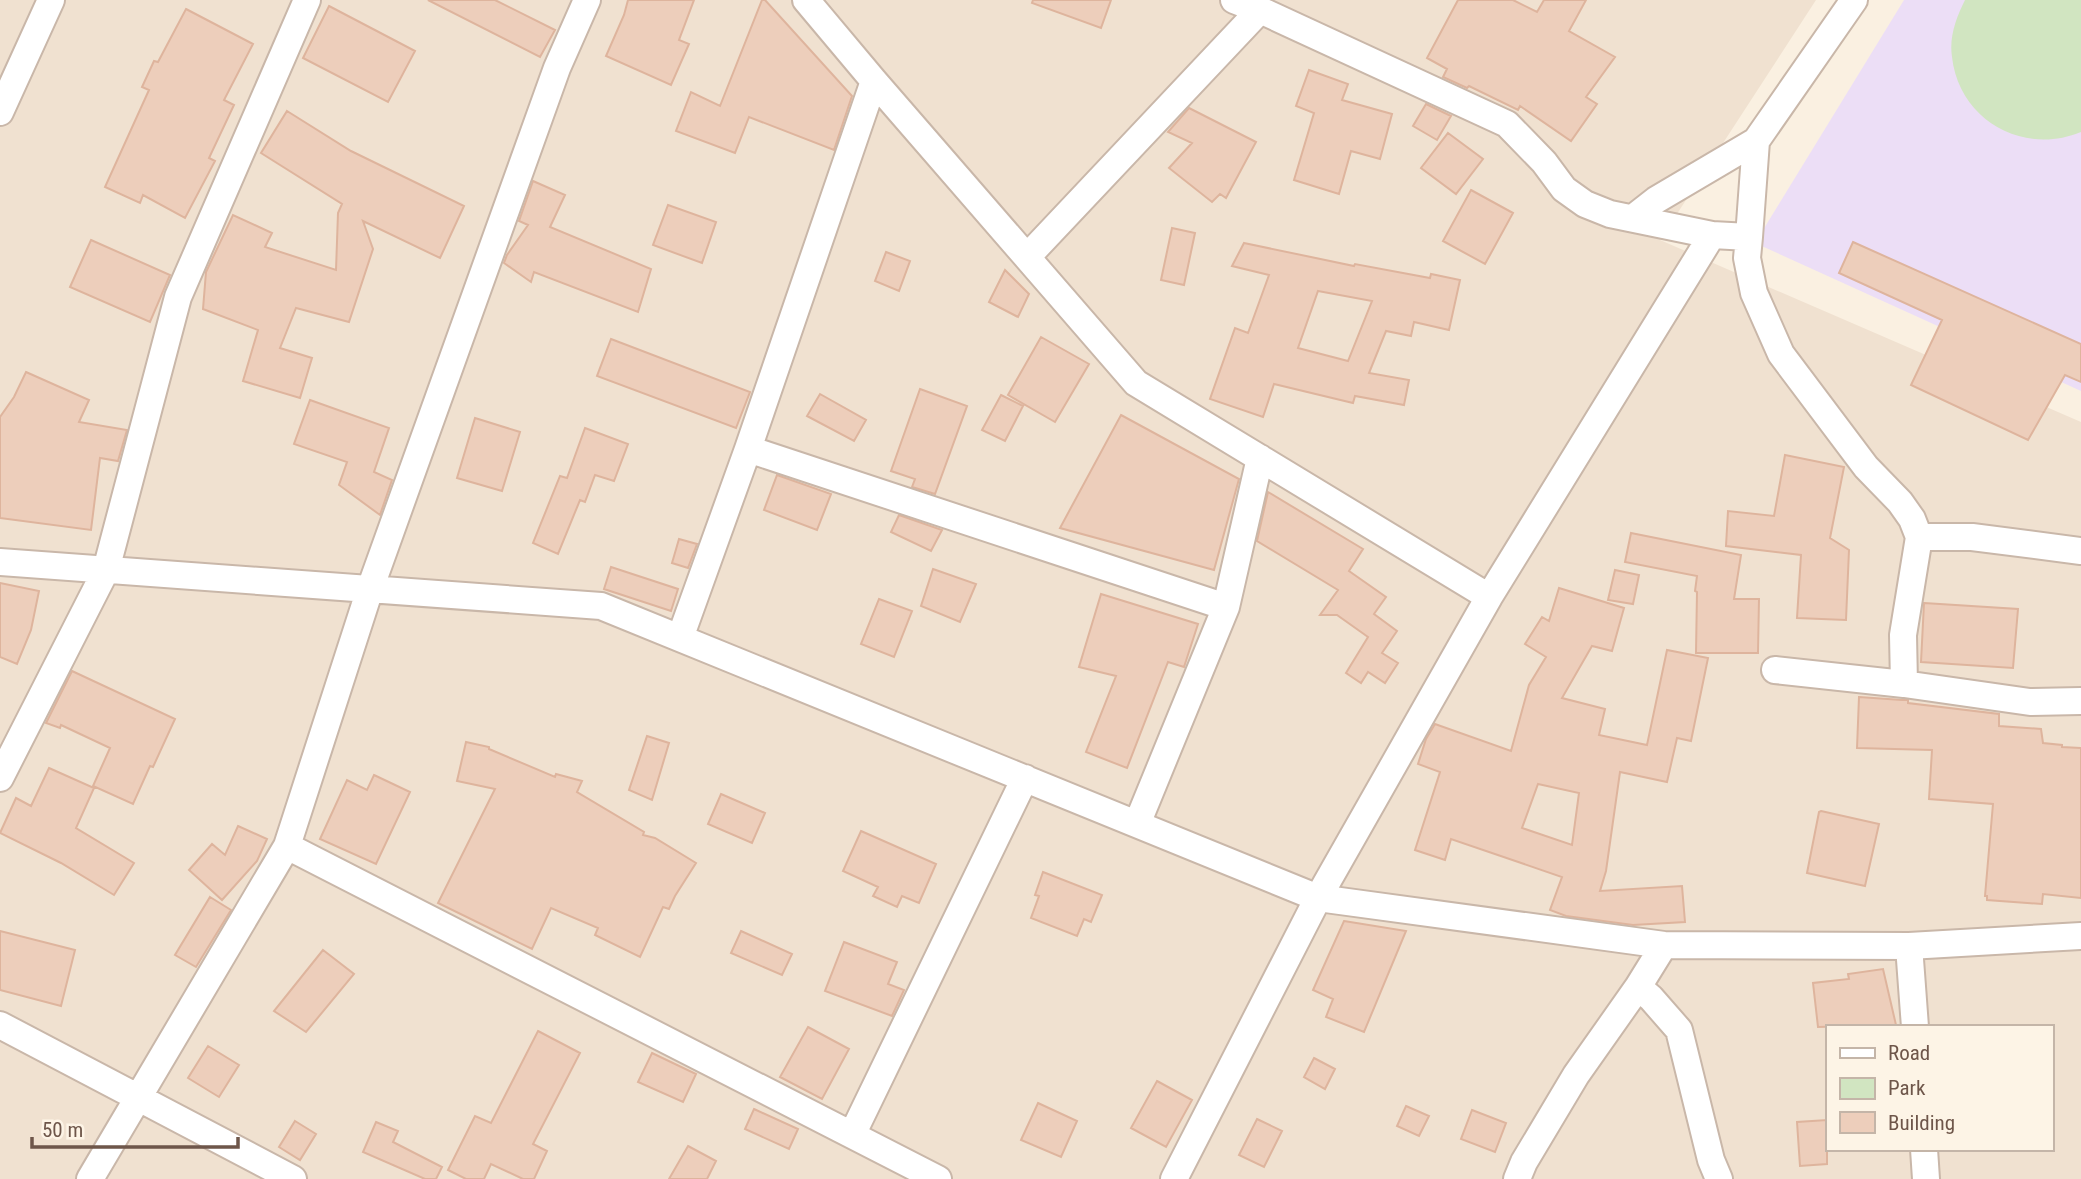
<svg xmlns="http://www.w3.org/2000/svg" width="2081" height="1179" font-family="'Roboto Condensed',sans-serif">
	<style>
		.residential { fill: #f0e1d0; fill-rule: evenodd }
		.education { fill: #ecdef6 }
		.green { fill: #d1e5c1 }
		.building { fill: #edcebb; stroke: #deb49d; stroke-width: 2; fill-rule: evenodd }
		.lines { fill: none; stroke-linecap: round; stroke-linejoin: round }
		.street-casing { stroke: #c9b7a9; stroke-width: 30 }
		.street { stroke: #fff; stroke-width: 26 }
	</style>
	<rect width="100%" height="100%" fill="#faf0e1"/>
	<path class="residential" d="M0 0H1816L1660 240 2081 422V1179H0ZM1827 1027H2051V1149H1827Z"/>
	<path class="education" d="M1904 0H2081V391L1755 243Z"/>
	<path class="green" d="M1965 0H2081V132C2023 156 1959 120 1952 57 1949 37 1956 18 1965 0Z"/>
	<path class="building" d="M428 0H495L555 30 540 57Z
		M628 0H694L679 40 689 44 671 85 606 56 624 15Z
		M762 0H765L852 96 834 150 749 117 735 153 676 131 691 92 720 106Z
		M1033 0H1111L1101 28 1032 3Z
		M1458 0H1513L1537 12 1544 0H1586L1569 31 1615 57 1586 97 1597 104 1571 141 1520 106 1518 110 1469 86 1467 88 1443 77 1447 69 1427 58Z
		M329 6 415 51 388 102 303 58Z
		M186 9 253 44 224 100 234 105 209 158 215 161 185 218 143 195 140 203 105 187 149 90 142 87 154 61 158 62Z
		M1309 70 1348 84 1342 100 1392 114 1380 159 1351 151 1339 194 1294 180 1314 113 1296 106Z
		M1426 104 1451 116 1437 140 1413 126Z
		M1189 108 1256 142 1226 198 1220 194 1212 202 1169 168 1192 143 1168 132Z
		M287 111 351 151 464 206 440 258 363 221 373 249 349 322 296 308 280 348 312 358 300 398 243 381 258 330 203 309 206 272 233 215 272 233 265 247 336 270 338 213 342 204 261 153Z
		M1448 133 1483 159 1456 194 1421 168Z
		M533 181 565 195 550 227 651 269 638 312 534 272 531 282 504 263 507 255 528 225 519 221Z
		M1471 190 1513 213 1485 264 1443 241Z
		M668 205 716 222 702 263 653 245Z
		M1172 228 1195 233 1184 285 1161 280Z
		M91 240 170 275 150 322 70 287Z
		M1853 242 2081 344V382L2065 375 2028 440 1911 385 1942 320 1839 273Z
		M1244 243 1354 266 1355 264 1430 278 1431 274 1460 280 1449 330 1414 322 1411 336 1386 331 1369 373 1409 380 1404 405 1355 396 1353 403 1274 384 1263 417 1210 399 1235 328 1248 333 1269 275 1232 266ZM1318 291 1372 301 1348 361 1298 348Z
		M886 252 910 261 899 291 875 281Z
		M1005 270 1029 294 1018 317 989 302Z
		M1041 337 1089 364 1055 422 1008 395Z
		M611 339 750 392 736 428 597 376Z
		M26 372 89 400 79 422 127 430 118 461 100 458 91 530 0 518V417L14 397Z
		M920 389 967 406 935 494 912 487 915 479 891 471Z
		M820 394 866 420 854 441 807 416Z
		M1001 395 1023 406 1005 441 982 430Z
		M310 400 389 428 374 472 392 480 380 515 339 485 347 462 294 444Z
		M1121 415 1239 479 1214 570 1060 528Z
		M475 418 520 432 502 491 457 478Z
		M585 428 628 444 614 481 595 475 585 502 580 500 558 554 533 543 560 476 567 478Z
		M1785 455 1844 467 1830 538 1849 550 1846 620 1797 618 1801 555 1726 546 1728 511 1774 516Z
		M777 475 831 494 817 530 764 510Z
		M1268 492 1363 549 1349 571 1386 597 1374 614 1397 631 1382 653 1398 663 1385 683 1368 672 1361 683 1346 673 1368 637 1337 615H1320L1338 590 1257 541Z
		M899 515 942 530 931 551 891 532Z
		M1631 533 1741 555 1734 599H1759L1758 653H1696L1697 592 1695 591 1697 576 1625 562Z
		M679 539 697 544 688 568 672 563Z
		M611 567 678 589 671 611 604 589Z
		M933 569 976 584 960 622 921 606Z
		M1615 570 1639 575 1633 604 1608 600Z
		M0 583 39 591 31 630 17 664 0 657Z
		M1559 588 1624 608 1612 651 1592 646 1562 698 1605 709 1599 735 1647 745 1667 650 1708 658 1691 741 1677 738 1667 782 1620 772 1606 871 1600 891 1682 886 1685 922 1633 925 1566 916 1550 910 1562 877 1451 839 1445 860 1415 850 1440 772 1418 764 1426 739 1435 724 1511 751 1529 685 1546 657 1525 644 1542 617 1549 621ZM1538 784 1579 793 1572 845 1522 828Z
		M1101 594 1198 624 1184 667 1168 662 1127 768 1086 752 1116 676 1079 667Z
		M879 599 912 611 894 657 861 644Z
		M1924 603 2018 609 2013 668 1921 662Z
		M72 671 175 719 153 767 150 766 133 804 93 786 110 748 61 725 60 728 46 723Z
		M1859 697 1902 700H1908V703L1999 714V726L2041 729 2043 743 2062 745V747L2081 748V898L2043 894 2042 904 1987 900V896H1985L1993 804 1929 799 1932 750 1857 748Z
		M647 736 669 743 652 800 629 790Z
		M466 742 489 747V749L555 777 556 774 582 781 577 792 644 832 643 835 655 838 696 863 675 896 669 909 663 907 640 957 595 935 598 928 551 908 532 949 438 903 495 789 457 781Z
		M49 768 94 788 76 828 134 863 114 895 61 863 0 833 16 798 31 806Z
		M374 775 410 792 376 864 320 839 347 780 367 790Z
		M721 794 765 813 752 843 708 824Z
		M1821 811 1879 824 1865 886 1807 873 1819 812Z
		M238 826 267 839 257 861 222 900 189 870 212 844 225 855Z
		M861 831 936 864 919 903 902 896 897 907 873 896 878 887 843 871Z
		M1043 872 1102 895 1091 922 1084 919 1077 936 1031 918 1039 896 1035 895Z
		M210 897 231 910 196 967 175 955Z
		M1344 921 1406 931 1364 1032 1326 1017 1333 999 1313 990Z
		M0 931 75 950 61 1006 0 990Z
		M741 931 792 954 782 975 731 953Z
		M844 942 897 962 888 984 904 990 892 1016 825 991Z
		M323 950 354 974 306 1032 274 1011Z
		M1883 969 1896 1025 1818 1027 1813 983 1849 979 1848 974Z
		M808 1027 849 1049 822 1099 780 1077Z
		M538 1031 580 1053 533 1144 547 1151 534 1179H523L491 1164 484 1179H466L448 1170 475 1116 491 1123Z
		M208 1046 239 1065 219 1097 188 1078Z
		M652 1053 696 1074 683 1102 638 1082Z
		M1314 1058 1335 1069 1325 1089 1304 1077Z
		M1157 1081 1192 1100 1166 1147 1131 1128Z
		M1038 1103 1077 1121 1061 1157 1021 1140Z
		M1406 1106 1429 1116 1419 1136 1397 1126Z
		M754 1109 798 1129 789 1149 745 1129Z
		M1472 1110 1506 1123 1495 1152 1461 1139Z
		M1257 1119 1282 1131 1264 1167 1239 1155Z
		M1827 1120V1164L1800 1166 1797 1122Z
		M295 1121 316 1134 300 1160 279 1147Z
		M376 1122 398 1131 393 1142 442 1167 436 1179H425L363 1152Z
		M688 1146 716 1161 707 1179H669Z"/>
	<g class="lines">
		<g class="street-casing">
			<path id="street" d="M806 0 874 81 1136 383 1489 597
				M1234 0 1260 10 1507 124 1544 162 1564 189 1585 204 1610 214 1712 235 1749 237 1756 141 1854 0
				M0 112 51 0
				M1633 218 1656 200 1756 141
				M1749 237 1747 258 1754 293 1781 354 1866 467 1900 502 1912 519 1919 537 1903 635 1904 684
				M1028 256 1260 10
				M748 449 1226 607
				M1919 537H1972L2081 551
				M0 562 601 606 1318 898 1664 945 1909 946 2081 936
				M680 638 748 449 874 81
				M1775 670 1904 684 2030 702 2081 701
				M0 778 106 570 178 297 307 0
				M1137 824 1226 607 1260 458
				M287 846 938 1179
				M1664 945 1638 987 1651 998 1679 1030 1711 1160 1719 1179
				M1909 946 1915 1027
				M0 1025 293 1179
				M852 1135 1025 778
				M1924 1149 1926 1179
				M90 1179 287 846 370 589 557 68 587 0
				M1174 1179 1318 898 1489 597 1712 235
				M1517 1179 1524 1162 1576 1075 1638 987"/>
		</g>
		<use href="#street" class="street"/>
	</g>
	<rect x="1826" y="1025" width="228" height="126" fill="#fdf4e6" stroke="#c4b5a8" stroke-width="2"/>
	<rect x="1840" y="1048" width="35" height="10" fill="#ffffff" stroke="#c4b5a8" stroke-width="2"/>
	<text x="1888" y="1060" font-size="21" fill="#6e564a">Road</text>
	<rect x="1840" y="1078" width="35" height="21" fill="#d1e5c1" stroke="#c4b5a8" stroke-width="2"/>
	<text x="1888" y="1095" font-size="21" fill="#6e564a">Park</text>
	<rect x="1840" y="1112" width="35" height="21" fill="#edcebb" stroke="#c4b5a8" stroke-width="2"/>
	<text x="1888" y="1130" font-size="21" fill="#6e564a">Building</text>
	<path d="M32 1137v10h206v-10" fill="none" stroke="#6e564a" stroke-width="3.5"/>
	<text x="42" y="1137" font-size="21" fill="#6e564a" stroke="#fdf4e6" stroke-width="5" paint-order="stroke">50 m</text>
</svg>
